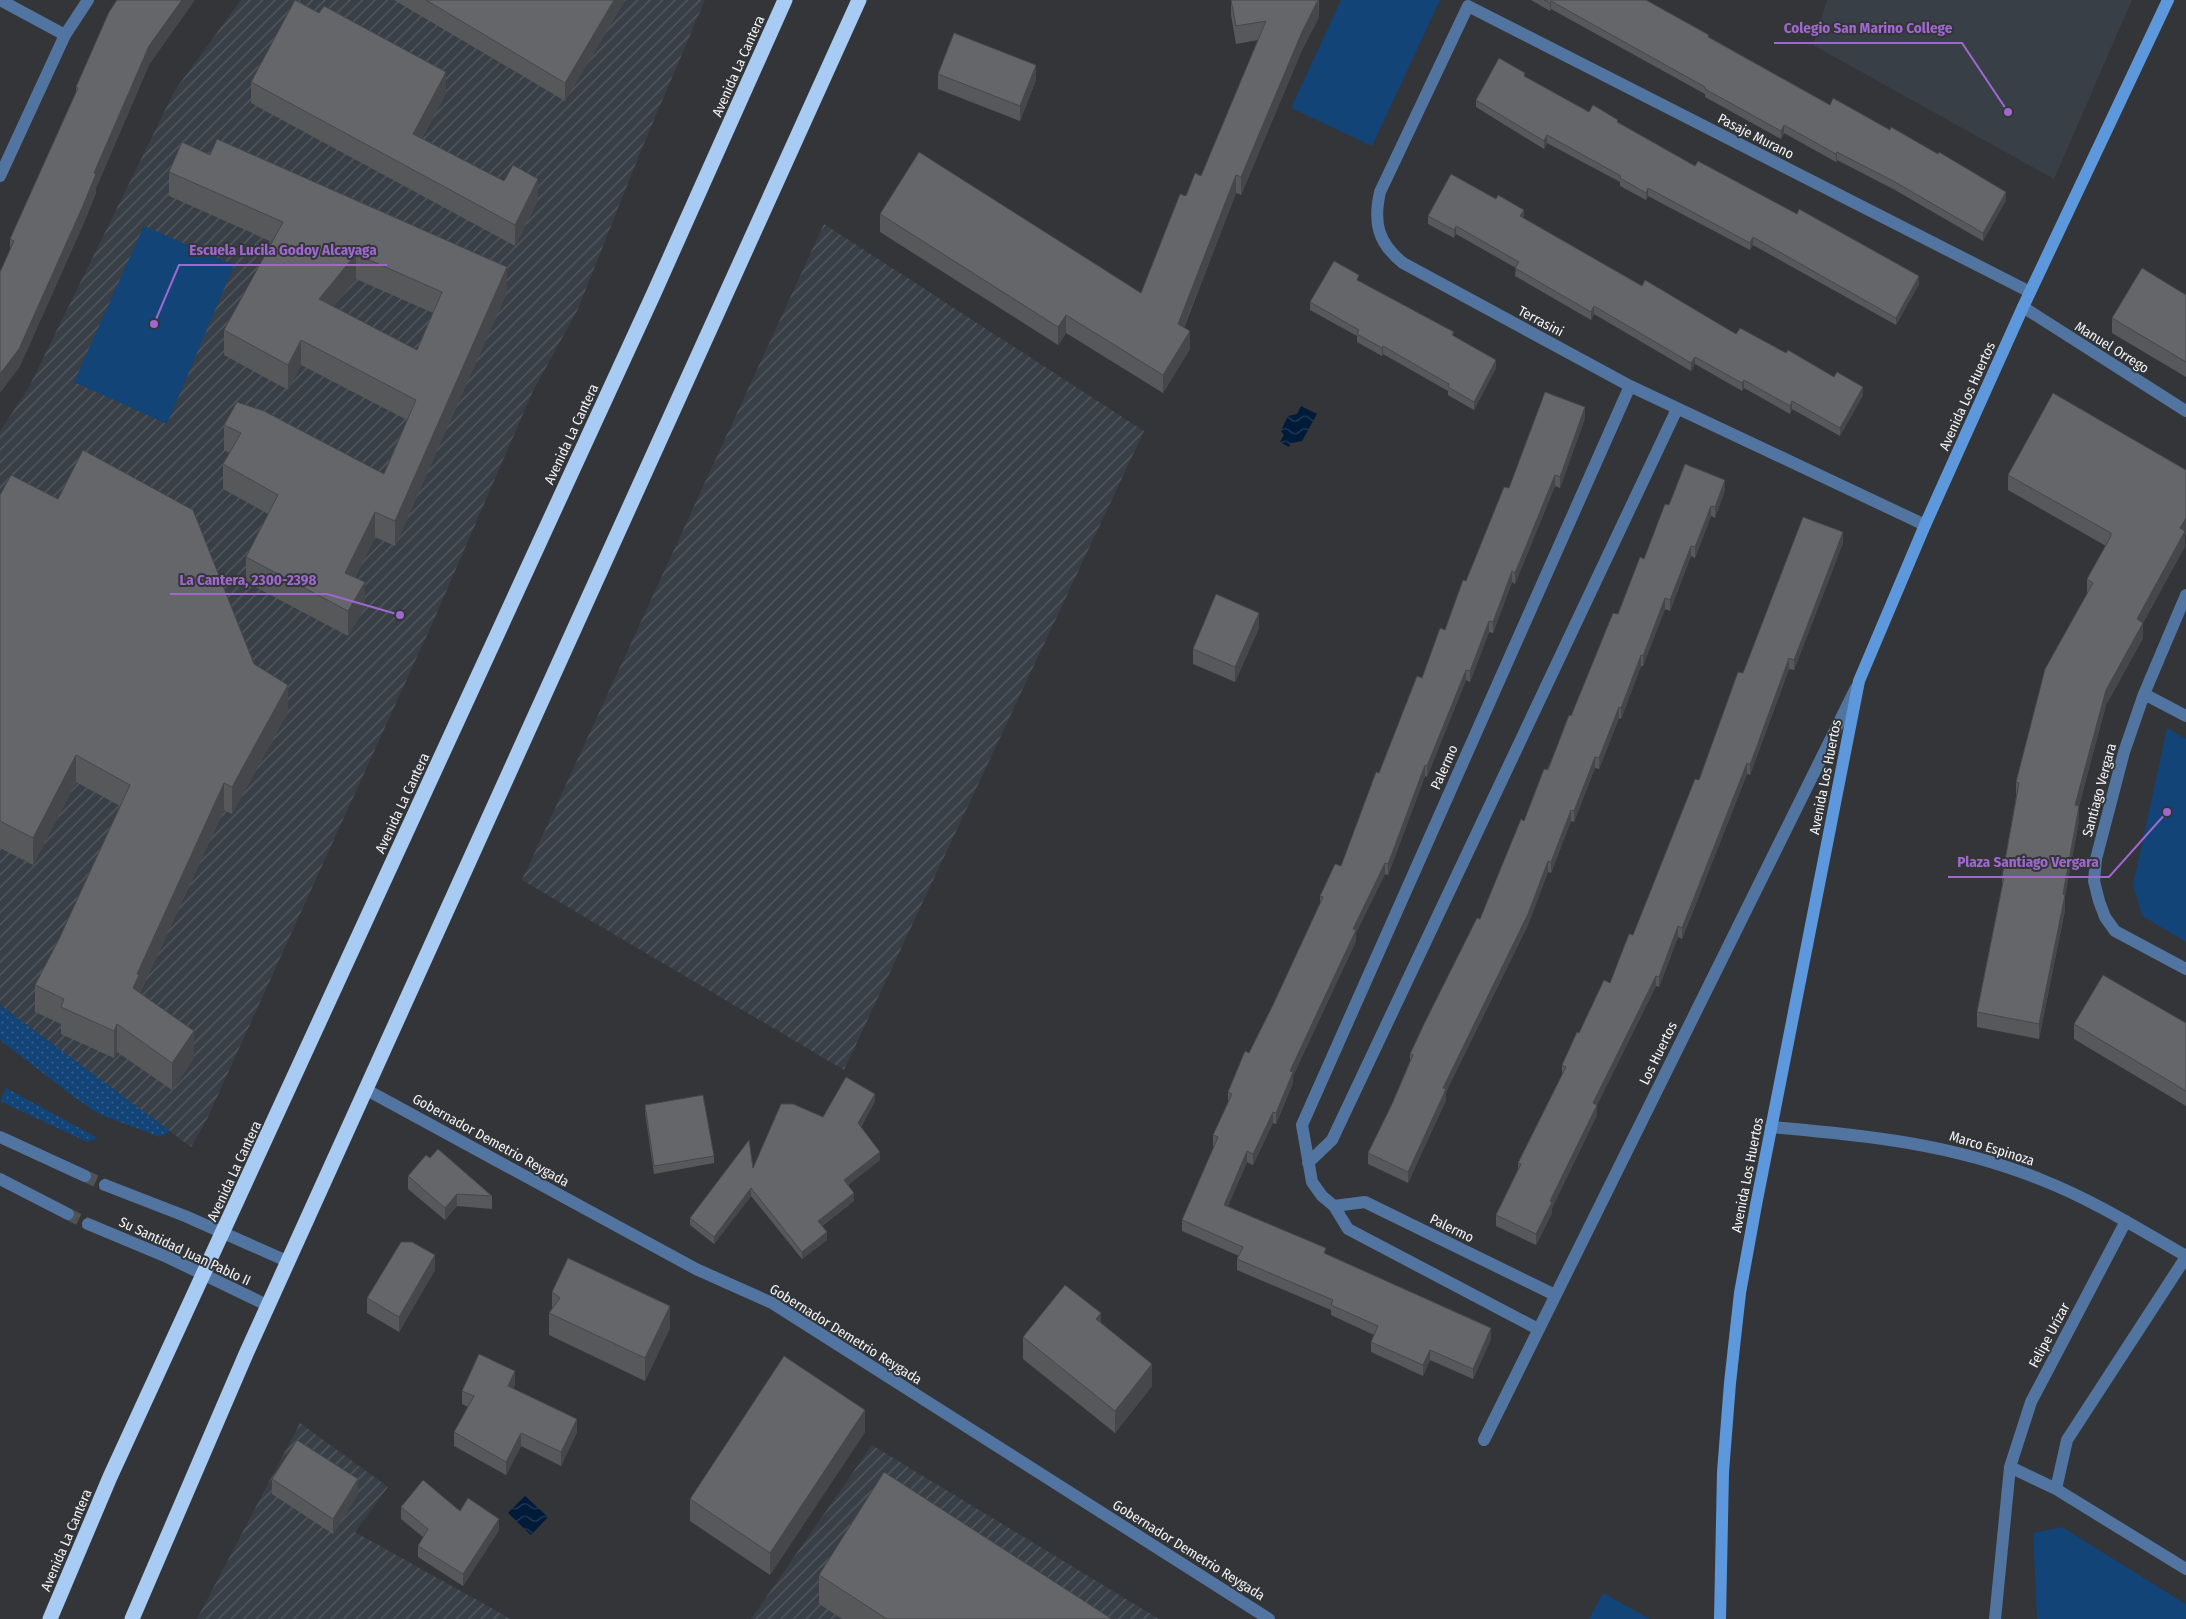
<svg xmlns="http://www.w3.org/2000/svg" width="2186" height="1619" font-family="'Fira Sans Condensed',sans-serif">
	<style>
		.built { fill: #393f47 }
		.industrial { fill: url(#industrial-furrows) }
		.grass { fill: url(#grass-dots) }
		.green { fill: #124477 }
		.water { fill: url(#water-waves) }
		.lines { fill: none; stroke-linecap: round; stroke-linejoin: round }
		.street-tunnel { stroke: #505254; stroke-width: 12; stroke-dasharray: 12 6; stroke-linecap: butt }
		.street { stroke: #5175a0; stroke-width: 12 }
		.secondary { stroke: #5e98dc; stroke-width: 12 }
		.highway { stroke: #a8cbf4; stroke-width: 15 }
		.wall { fill: #56585a; fill-rule: evenodd }
		.shaded-wall { fill: #46474a }
		.building { fill: #646669; stroke: #46474a; fill-rule: evenodd }
		.labels { text-anchor: middle; stroke-width: 4; stroke-linejoin: round; paint-order: stroke }
		.street-label { font-size: 14px; fill: #f2f4f5; stroke: #333538 }
		.leader { fill: none; stroke: #9f68cf; stroke-width: 2 }
		.callout-dot { fill: #9f68cf; stroke: #333538; stroke-width: 2 }
		.callout-label { font-size: 15px; text-anchor: middle; font-weight: bold; fill: #9f68cf; stroke: #333538; stroke-width: 4; stroke-linejoin: round; paint-order: stroke }
	</style>
	<defs>
		<pattern id="industrial-furrows" width="10" height="10" patternUnits="userSpaceOnUse" patternTransform="scale(1.25)"><rect width="10" height="10" fill="#393f47"/><path d="M-1 1l2-2M0 10L10 0M9 11l2-2" fill="none" stroke="#565b62"/></pattern>
		<pattern id="grass-dots" width="8" height="8" patternUnits="userSpaceOnUse" patternTransform="scale(1.25)"><rect width="8" height="8" fill="#124477"/><path d="M2 2h.1M6 6h.1" fill="none" stroke="#35608b" stroke-width="1.8" stroke-linecap="round"/></pattern>
		<pattern id="water-waves" width="16" height="10" patternUnits="userSpaceOnUse" patternTransform="scale(1.25)"><rect width="16" height="10" fill="#001a39"/><path d="M0 5q4-4 8 0t8 0" fill="none" stroke="#263c56"/></pattern>
	</defs>
	<rect width="100%" height="100%" fill="#333538"/>
	<path class="built" d="M1827 0H2132L2054 179 1813 45Z"/>
	<path class="industrial" d="M241 0H705L640 153 578 309 533 391 436 615 207 1119 191 1147 0 1005V431L28 389 175 90Z
		M824 224 1144 431 844 1070 522 880Z
		M300 1423 388 1487 355 1532 511 1619H197Z
		M872 1445 1159 1619H751Z"/>
	<path class="grass" d="M0 1005 170 1131 160 1137 99 1114 74 1097 0 1040Z
		M6 1088 96 1137 95 1139 87 1142 0 1101Z"/>
	<path class="green" d="M1341 0H1440L1372 146 1291 108Z
		M144 226 234 265 167 424 74 382Z
		M2167 728 2186 739V942L2142 916 2133 885Z
		M2062 1527 2186 1604V1619H2037L2033 1533Z
		M1603 1593 1650 1619H1589Z"/>
	<path class="water" d="M1301 406 1317 414 1302 441 1291 443 1289 447 1280 442 1284 435 1281 431 1288 416 1297 414Z
		M525 1496 548 1517 531 1535 508 1513Z"/>
	<g class="lines">
		<path class="street-tunnel" d="M85 1176 105 1185
			M68 1214 88 1224"/>
		<path class="street" d="M0 0 65 35
			M0 176 65 35 88 0
			M2023 307 2186 411
			M1925 525 1630 386 1403 263C1378 243 1373 223 1380 192L1468 6 2030 292
			M2186 595 2144 694 2124 752 2096 859 2094 881 2099 901 2105 917 2115 931 2186 969
			M2144 694 2186 716
			M365 1089 696 1269 772 1303 1269 1619
			M1771 1127C1865 1135 1954 1144 2042 1180 2093 1200 2139 1229 2186 1256
			M0 1137 85 1176
			M1308 1163 1332 1140 1677 409
			M0 1179 68 1214
			M105 1185 185 1216 289 1262
			M1334 1206 1365 1202 1555 1295
			M88 1224 167 1257 269 1306
			M1538 1329 1348 1229 1334 1206 1322 1196 1312 1182 1302 1125 1630 386
			M1484 1440 1856 688
			M2010 1467 2056 1489 2186 1569
			M2056 1489 2067 1440 2186 1257
			M1995 1619 2010 1467 2031 1402 2126 1221"/>
		<path class="secondary" d="M1720 1619 1723 1472 1730 1383 1740 1293 1756 1205 1859 681 1925 525 2023 307 2168 0"/>
		<path class="highway" d="M50 1619 110 1477 654 293 785 0
			M132 1619 246 1354 859 0"/>
	</g>
	<path class="wall" d="M394 0H625L565 101Z
		M1231 0H1319V17L1302 50 1241 195 1236 193 1184 328 1190 349 1163 393 1066 333 1058 345 880 232V214L1141 293 1186 196 1201 176 1258 40 1236 44 1231 15Z
		M1531 0H1646L1709 37 1830 105 2006 200 1983 241 1895 190 1837 160 1836 162 1784 133 1781 139 1705 97V94L1551 9 1550 11Z
		M149 65 96 188V193L82 227 19 368 10 251V239L76 92V87Z
		M938 74 1036 80 1020 121 938 89Z
		M1525 77 1589 112 1618 122 1695 166 1919 284 1896 325 1753 245 1750 250 1648 196 1646 200 1620 186V182L1547 143 1544 149 1476 107V100Z
		M251 82 446 93 422 138 538 200 515 246 251 103Z
		M169 172 507 292 395 546 375 537 355 578 365 607 348 636 246 582V557L268 514 223 489V464L230 453 224 450V425L384 474 407 420 301 365 288 390 224 355V330L272 242 169 196ZM356 279 433 313 417 350 333 307Z
		M1428 216 1524 218H1523L1642 286 1736 334 1786 353 1863 395 1840 436 1792 409 1790 414 1744 388 1742 391 1695 364 1691 371 1594 314 1591 320 1515 276 1516 268 1456 234 1454 238 1428 224Z
		M1359 281 1454 336 1496 368 1474 410 1448 395V391L1383 354 1382 356 1357 342V336L1310 310V302Z
		M2186 295V377L2112 333V318Z
		M1585 418 1560 488 1555 486 1515 584 1512 582 1493 633 1489 632 1470 682 1466 680 1427 777 1425 776 1388 875 1385 874 1356 933V941L1293 1076V1083L1276 1124 1273 1123 1253 1165 1247 1162 1228 1206 1326 1254 1491 1339 1473 1379 1430 1360 1423 1376 1371 1352V1342L1374 1335 1331 1315V1310L1237 1270V1259L1239 1256 1182 1231V1220L1215 1146H1213V1135L1228 1103V1092L1249 1053 1272 1007 1320 904V896L1341 866 1379 773 1422 678 1445 630 1466 581 1509 488Z
		M2186 470V533L2185 535V546L2143 623V638L2106 705 2079 806V821L2065 896V910L2039 1039 1977 1027V1012L2002 887V877L2016 797V782L2087 594V579L2106 546 2008 490V475Z
		M1725 490 1715 518 1711 516 1695 558 1691 556 1670 611 1665 609 1643 666H1641L1621 719 1619 718 1599 769 1595 768 1574 822 1571 821 1551 873 1548 872 1528 925 1446 1092V1100L1408 1183 1368 1164V1153L1392 1104 1410 1061V1054L1480 919 1571 716 1669 505Z
		M0 495 254 664 288 712 232 814 224 810 140 993 194 1058 172 1090 117 1052 114 1058 61 1034V1024L35 1012V985L59 939 120 806 76 782 33 865 0 848Z
		M1843 543 1794 670 1789 669 1750 775 1747 774 1682 939 1678 937 1659 987 1656 986 1597 1105V1115L1552 1208V1213L1536 1245 1496 1226V1215L1518 1169V1163L1562 1075V1065L1579 1033 1610 983 1633 935 1699 780 1743 673Z
		M1259 628 1235 682 1193 664V649Z
		M2186 1023V1106L2074 1039V1024Z
		M875 1101 861 1127 880 1160 848 1185 854 1201 822 1226 827 1240 802 1259 751 1196 714 1244 690 1225V1218L753 1168 823 1117Z
		M645 1105 714 1156V1163L654 1174 645 1113Z
		M430 1158 492 1196V1209L457 1206 445 1220 408 1189V1176Z
		M435 1270 399 1332 367 1313V1298Z
		M552 1292 670 1328 645 1381 549 1335V1313L552 1308Z
		M1101 1323 1152 1386 1115 1433 1023 1359V1337Z
		M515 1385 513 1388 577 1432 561 1466 521 1446 506 1475 454 1446V1432L468 1407 462 1404V1391Z
		M865 1432 770 1575 690 1521V1499Z
		M272 1479 358 1494 333 1534 272 1494Z
		M401 1507 460 1511 499 1530 463 1586 418 1557V1546L423 1537 401 1519Z
		M819 1575 1112 1619H842L819 1604Z"/>
	<path class="shaded-wall" d="M182 0H195L149 65 96 188V193L82 227 19 368 0 393V374L94 173 149 46Z
		M614 0H625L565 101V83Z
		M1318 0 1319 17 1302 50 1241 195V177L1302 32Z
		M1551 1V9L1550 11V3Z
		M1036 65V80L1020 121V106Z
		M446 72V93L413 154V134Z
		M1784 125V133L1781 139V131Z
		M1547 135V143L1544 149V141Z
		M1837 152V160L1836 162V154Z
		M1236 175V193L1178 342V324Z
		M538 179V200L515 246V225Z
		M1648 188V196L1646 200V193Z
		M2006 192V200L1983 241V233Z
		M1524 210V218L1520 224V216Z
		M1456 226V234L1454 238V230Z
		M1753 237V245L1750 250V243Z
		M356 254V279L319 324V299Z
		M507 267V292L395 546V521Z
		M1919 276V284L1896 325V318Z
		M1594 306V314L1591 320V312Z
		M1066 315V333L1058 345V327Z
		M1190 331V349L1163 393V375Z
		M301 340V365L288 390V365Z
		M1383 346V354L1382 356V348Z
		M1695 357V364L1691 371V363Z
		M1496 360V368L1474 410V402Z
		M1744 380V388L1742 391V383Z
		M1863 387V395L1840 436V428Z
		M1792 401V409L1790 414V406Z
		M1585 407V418L1560 488V477Z
		M1555 475V486L1515 584V573Z
		M1725 480V490L1715 518V507Z
		M1711 506V516L1695 558V547Z
		M375 512V537L345 598V573Z
		M2186 518V533L2185 535V546L2143 623V638L2106 705 2075 820V805L2106 690 2137 619 2180 528Z
		M1843 532V543L1794 670V660Z
		M1691 546V556L1670 611V600Z
		M1512 571V582L1493 633V622Z
		M365 582V607L348 636V611Z
		M1665 598V609L1643 666V656Z
		M1259 613V628L1235 682V667Z
		M1489 621V632L1470 682V671Z
		M1641 655V666L1621 719V708Z
		M1789 658V669L1750 775V765Z
		M1466 670V680L1427 777V766Z
		M288 685V712L232 814V787Z
		M1619 707V718L1599 769V758Z
		M76 755V782L33 865V838Z
		M1595 757V768L1574 822V811Z
		M1747 763V774L1682 939V928Z
		M1425 765V776L1388 875V864Z
		M224 783V810L139 995 133 988 137 974Z
		M2079 806V821L2065 896V910L2039 1039V1024Z
		M1571 810V821L1551 873V862Z
		M1548 861V872L1528 925 1446 1092V1100L1408 1183V1172L1443 1088Z
		M1385 863V874L1356 933V941L1293 1076V1083L1276 1124V1113L1290 1071 1353 929Z
		M1678 926V937L1659 987V977Z
		M1656 976V986L1597 1105V1115L1552 1208V1213L1536 1245V1234L1593 1103Z
		M117 1024V1052L114 1058V1031Z
		M194 1031V1058L172 1090V1063Z
		M875 1094V1101L858 1131V1123Z
		M1273 1112V1123L1253 1165V1154Z
		M1247 1151V1162L1224 1215V1205Z
		M880 1152V1160L844 1188V1180Z
		M751 1188V1196L714 1244V1237Z
		M854 1193V1201L818 1228V1221Z
		M457 1194V1206L445 1220V1208Z
		M827 1232V1240L802 1259V1252Z
		M435 1255V1270L399 1332V1317Z
		M670 1306V1328L645 1381V1358Z
		M1101 1313V1335L1096 1319Z
		M1491 1328V1339L1473 1379V1369Z
		M1430 1350V1360L1423 1376V1365Z
		M1152 1364V1386L1115 1433V1411Z
		M515 1371V1385L508 1399V1386Z
		M865 1410V1432L770 1575V1553Z
		M577 1419V1432L561 1466V1452Z
		M521 1433V1446L506 1475V1462Z
		M358 1479V1494L333 1534V1519Z
		M499 1519V1530L463 1586V1574Z"/>
	<path class="building" d="M117 0H182L149 46 94 173 96 174 82 208 19 349 0 374V272L14 241 10 239 78 88 76 87 109 12Z
		M295 0 319 13 324 6 446 72 413 134 504 181 513 165 538 179 515 225 251 82Z
		M426 0H614L565 83Z
		M1231 0H1318L1302 32 1241 177 1236 175 1178 324 1190 331 1163 375 1066 315 1058 327 880 214 919 152 1141 293 1180 194 1186 196 1195 173 1201 176 1266 21 1236 26Z
		M1544 0H1646L1709 35 1708 37 1830 105 1833 98 1890 130 1891 127 1938 154 1939 152 2006 192 1983 233 1895 182 1837 152 1836 154 1784 125 1781 131 1705 89V87L1551 1 1550 3Z
		M954 33 1036 65 1020 106 938 74Z
		M1499 58 1525 73 1524 76 1589 112 1593 105 1618 120 1617 122 1695 166 1698 161 1797 214 1799 209 1919 276 1896 318 1753 237 1750 243 1648 188 1646 193 1620 178 1621 176 1547 135 1544 141 1476 100Z
		M217 139 507 267 395 521 375 512 345 573 365 582 348 611 246 557 278 495 223 464 241 433 224 425 237 402 264 411 384 474 416 400 301 340 288 365 224 330 283 222 169 172 182 142 210 155ZM356 254 442 292 417 350 319 299Z
		M1451 174 1496 199 1498 195 1524 210 1520 216 1642 286 1645 280 1736 334 1740 328 1786 353 1788 350 1834 377 1837 372 1863 387 1840 428 1792 401 1790 406 1744 380 1742 383 1695 357 1691 363 1594 306 1591 312 1515 268 1519 262 1456 226 1454 230 1428 216Z
		M1334 261 1359 275 1357 280 1454 332 1452 335 1496 360 1474 402 1448 387 1449 384 1383 346 1382 348 1357 334 1359 330 1310 302Z
		M2142 268 2186 295V362L2112 318Z
		M1545 392 1585 407 1560 477 1555 475 1515 573 1512 571 1493 622 1489 621 1470 671 1466 670 1427 766 1425 765 1388 864 1385 863 1353 929 1356 930 1290 1071 1293 1072 1276 1113 1273 1112 1253 1154 1247 1151 1224 1205 1326 1248 1324 1253 1491 1328 1473 1369 1430 1350 1423 1365 1371 1342 1378 1326 1331 1305 1333 1300 1237 1259 1243 1247 1182 1220 1218 1137 1213 1135 1232 1094 1228 1092 1245 1051 1249 1053 1272 1007 1323 897 1320 896 1335 864 1341 866 1376 772 1379 773 1417 676 1422 678 1440 628 1445 630 1463 580 1466 581 1504 487 1509 488Z
		M2053 393 2186 470V518L2180 528 2185 531 2137 619 2143 623 2106 690 2075 805 2079 806 2063 894 2065 895 2039 1024 1977 1012 2004 877H2002L2019 783 2016 782 2045 669 2093 583 2087 579 2111 536V533L2008 475Z
		M83 450 193 510 254 664 288 685 232 787 224 783 137 974 139 975 133 988 194 1031 172 1063 117 1024 114 1031 61 1007 64 999 35 985 59 939 130 785 76 755 33 838 0 821V495L11 475 58 499Z
		M1685 464 1725 480 1715 507 1711 506 1695 547 1691 546 1670 600 1665 598 1643 656 1641 655 1621 708 1619 707 1599 758 1595 757 1574 811 1571 810 1551 862 1548 861 1528 914 1443 1088 1446 1089 1408 1172 1368 1153 1392 1104 1413 1055 1410 1054 1425 1022 1477 918 1480 919 1521 819 1524 821 1544 769 1548 770 1569 715 1571 716 1613 613 1618 614 1640 557 1644 559 1665 504 1669 505Z
		M1803 517 1843 532 1794 660 1789 658 1750 765 1747 763 1682 928 1678 926 1659 977 1656 976 1593 1103 1597 1105 1550 1201 1552 1202 1536 1234 1496 1215 1521 1164 1518 1163 1566 1067 1562 1065 1577 1032 1579 1033 1604 980 1610 983 1629 934 1633 935 1695 779 1699 780 1738 672 1743 673Z
		M1216 594 1259 613 1235 667 1193 649Z
		M2103 975 2186 1023V1091L2074 1024Z
		M846 1077 875 1094 858 1123 880 1152 844 1180 854 1193 818 1221 827 1232 802 1252 751 1188 714 1237 690 1218 749 1140 753 1168 781 1104H793L823 1117Z
		M703 1095 714 1156 654 1166 645 1105Z
		M438 1149 492 1196 457 1194 445 1208 408 1176 426 1155 430 1158Z
		M401 1242H412L435 1255 399 1317 367 1298Z
		M568 1258 670 1306 645 1358 549 1313 560 1298 552 1292Z
		M1065 1285 1101 1313 1096 1319 1152 1364 1115 1411 1023 1337Z
		M479 1354 515 1371 508 1386 577 1419 561 1452 521 1433 506 1462 454 1432 474 1396 462 1391Z
		M784 1356 865 1410 770 1553 690 1499Z
		M297 1440 358 1479 333 1519 272 1479Z
		M884 1472 1112 1619H887L819 1575Z
		M423 1480 460 1511 468 1498 499 1519 463 1574 418 1546 428 1529 401 1507Z"/>
	<g class="labels">
		<g class="street-label">
			<text transform="translate(738 66) rotate(-66)" y="5">Avenida La Cantera</text>
			<text transform="translate(1756 136) rotate(27)" y="5">Pasaje Murano</text>
			<text transform="translate(1541 321) rotate(28)" y="5">Terrasini</text>
			<text transform="translate(2112 347) rotate(32)" y="5">Manuel Orrego</text>
			<text transform="translate(1967 396) rotate(-66)" y="5">Avenida Los Huertos</text>
			<text transform="translate(571 434) rotate(-65)" y="5">Avenida La Cantera</text>
			<text transform="translate(1444 767) rotate(-66)" y="5">Palermo</text>
			<text transform="translate(1825 777) rotate(-79)" y="5">Avenida Los Huertos</text>
			<text transform="translate(2099 790) rotate(-75)" y="5">Santiago Vergara</text>
			<text transform="translate(402 803) rotate(-65)" y="5">Avenida La Cantera</text>
			<text transform="translate(1658 1053) rotate(-64)" y="5">Los Huertos</text>
			<text transform="translate(491 1140) rotate(29)" y="5">Gobernador Demetrio Reygada</text>
			<text transform="translate(1992 1148) rotate(17)" y="5">Marco Espinoza</text>
			<text transform="translate(234 1171) rotate(-65)" y="5">Avenida La Cantera</text>
			<text transform="translate(1747 1175) rotate(-79)" y="5">Avenida Los Huertos</text>
			<text transform="translate(1452 1228) rotate(26)" y="5">Palermo</text>
			<text transform="translate(185 1251) rotate(25)" y="5">Su Santidad Juan Pablo II</text>
			<text transform="translate(846 1334) rotate(32)" y="5">Gobernador Demetrio Reygada</text>
			<text transform="translate(2049 1335) rotate(-62)" y="5">Felipe Urízar</text>
			<text transform="translate(66 1540) rotate(-67)" y="5">Avenida La Cantera</text>
			<text transform="translate(1189 1550) rotate(32)" y="5">Gobernador Demetrio Reygada</text>
		</g>
	</g>
	<path class="leader" d="M2008 112L1962 43H1774M154 324L179 265H387M400 615L327 594H170M2167 812L2109 877H1948"/>
	<g class="callout-dot">
		<circle cx="2008" cy="112" r="5"/>
		<circle cx="154" cy="324" r="5"/>
		<circle cx="400" cy="615" r="5"/>
		<circle cx="2167" cy="812" r="5"/>
	</g>
	<g class="callout-label">
		<text x="1868" y="33">Colegio San Marino College</text>
		<text x="283" y="255">Escuela Lucila Godoy Alcayaga</text>
		<text x="248" y="585">La Cantera, 2300-2398</text>
		<text x="2028" y="867">Plaza Santiago Vergara</text>
	</g>
</svg>
